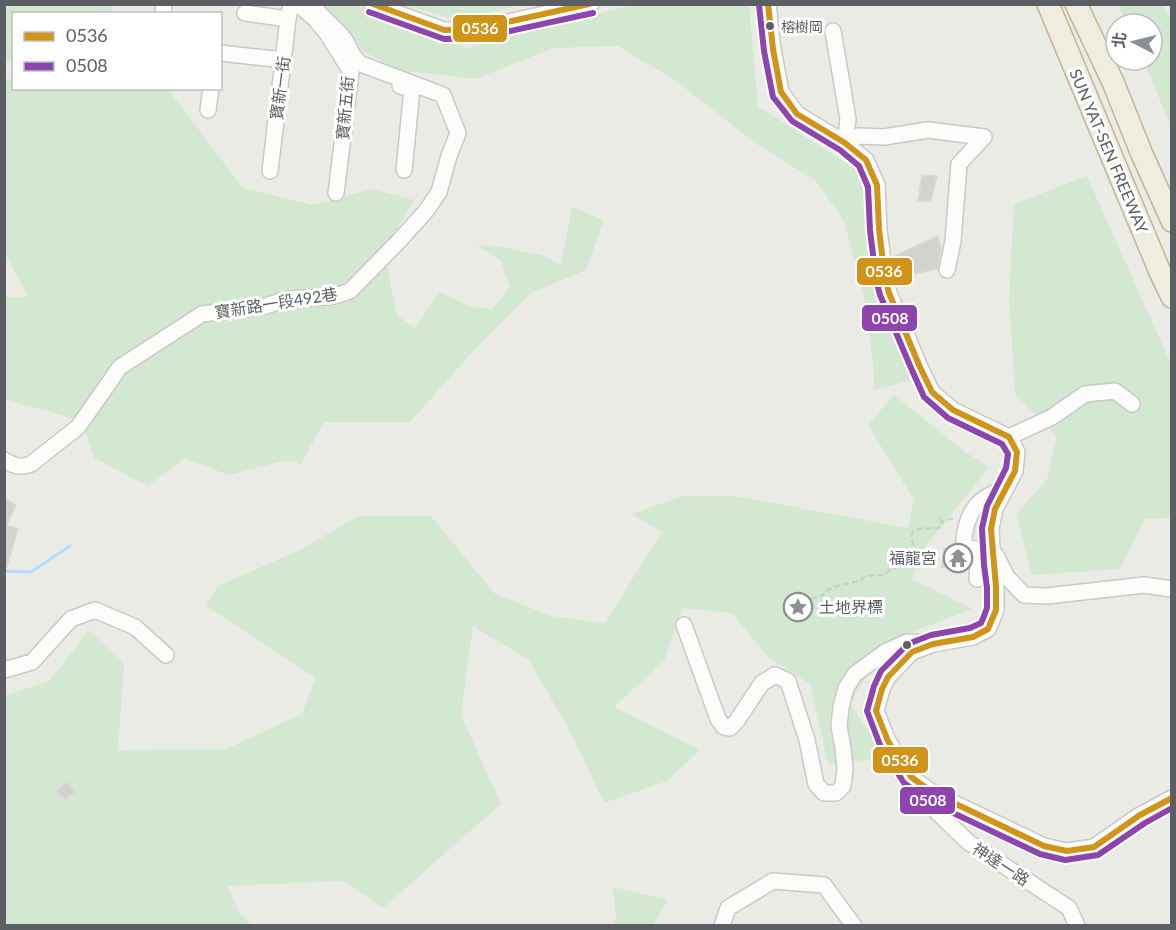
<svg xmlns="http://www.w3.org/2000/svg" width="1176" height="930" font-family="Lato,'Noto Sans TC',sans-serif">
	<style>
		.green { fill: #d3e8d1 }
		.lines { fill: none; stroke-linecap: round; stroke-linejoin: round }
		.stream { stroke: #b8dcf8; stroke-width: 3 }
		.building { fill: #d3d2d0; stroke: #dad9d5; stroke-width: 1.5 }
		.minor-casing { stroke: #c8c9c8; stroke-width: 18 }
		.highway-casing { stroke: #c3b592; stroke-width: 24 }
		.path { stroke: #c8cdca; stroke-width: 2; stroke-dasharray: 6 3; stroke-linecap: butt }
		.minor { stroke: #fcfcfb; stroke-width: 15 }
		.highway { stroke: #efece0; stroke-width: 21 }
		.bus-1-casing { stroke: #fff; stroke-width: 10 }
		.bus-2-casing { stroke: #fff; stroke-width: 10 }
		.bus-1 { stroke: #d09419; stroke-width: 6 }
		.bus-2 { stroke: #8e44ad; stroke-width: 6 }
		.bus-dot { fill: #5b5f64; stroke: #fff; stroke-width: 2 }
		.labels { text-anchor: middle; stroke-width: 6; stroke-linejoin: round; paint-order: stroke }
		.bus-label { font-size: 14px; fill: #5b5f64; stroke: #fff; text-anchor: start }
		.street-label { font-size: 16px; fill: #5b5f64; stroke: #fff }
		.poi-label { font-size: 16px; fill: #5b5f64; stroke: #fff; text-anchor: end }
		.line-badge { stroke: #fff; stroke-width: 2 }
		.badge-label { font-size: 16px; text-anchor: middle; font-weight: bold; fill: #fff }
	</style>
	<rect width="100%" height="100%" fill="#ebebe6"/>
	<path class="green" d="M5 4 111 5 112 13 14 14 13 59 5 63Z
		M325 5H356L442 37 466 48 633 5H749L758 106 863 174 874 269 909 364V381L874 390 873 364 865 301 844 221 816 181 755 143 676 81 618 46 554 48 475 79 398 70 348 43Z
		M404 5H520L457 20Z
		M1118 5H1162L1171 19V126L1143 60H1152V24H1127Z
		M13 79 14 88 168 89 243 188 314 205 372 189 414 200 384 251 397 315 415 328 439 292 472 307 492 309 510 287 501 261 476 245 495 246 542 255 561 265 572 207 604 220 586 270 531 293 479 345 410 422H324L301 464 287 460 228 475 185 458 148 486 94 458 82 421 5 399V297H28L5 253 4 80Z
		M1087 176 1171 364V518L1145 519 1120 569 1032 575 1016 514 1047 479 1057 437 1015 394 1009 299 1014 204Z
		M894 395 964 451 989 467 922 551 912 579 972 609 889 641 850 703 886 758 828 764 810 684 768 657 732 613 682 608 664 661 614 707 700 750 667 781 604 803 571 733 529 660 473 626 461 715 501 804 383 908 344 881 227 886 240 914 253 925H5L4 696 49 681 89 630 124 663 118 750 226 749 302 714 315 678 206 606 218 586 302 549 358 516H431L495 594 551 616 605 623 636 573 662 532 632 514 683 496H735L908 528 914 500 868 425Z
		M613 887 668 900 653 925H611L616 919Z"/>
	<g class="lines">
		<path class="stream" d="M4 571 31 572 70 546"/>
	</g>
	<path class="building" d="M922 175 937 176 931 201H918Z
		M938 236 941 249 937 269 899 277 894 256Z
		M4 498 16 505 7 525 18 529 7 567H4Z
		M944 548 954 549 953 553 963 558H969L968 563 954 562V567H942Z
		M66 782 75 792 65 800 57 791Z"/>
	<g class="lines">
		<g class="minor-casing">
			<path id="minor" d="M298 4 316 20 328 35 351 72 336 193
				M372 4 444 30 476 29 591 4
				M768 4 773 49 781 92 797 114 845 143 866 160 877 185 879 229 885 278 889 293 919 365 932 392 953 410 1009 437 1017 452 1015 471 995 509 991 529 993 564 996 587V610L992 620 988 629 973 637 933 644 912 652 888 677 882 689 876 711 888 741 911 777 935 794 1044 846 1067 851 1094 847 1140 815 1172 798
				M245 13 288 19
				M163 14 164 4
				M833 31 848 119 845 143
				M220 53 283 60
				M400 86 412 89 404 170
				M208 110 211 88
				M845 143 859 136 884 137 928 130 984 137 959 164 953 241 947 270
				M270 171 288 19 291 4
				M1009 437 1052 417 1085 394 1115 391 1132 404
				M4 460C14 466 20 468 31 464L78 427 120 367 202 314 262 307 288 299 329 297 338 295 350 291 398 242 426 211 439 192 449 156 458 133 443 95 361 64C352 58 351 50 345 40 336 27 321 18 312 4
				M996 555 1007 577 1024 595 1047 596 1144 585 1172 589
				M977 579 979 549 964 548C963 534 967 517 976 506 983 497 995 493 1005 488
				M684 625 718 719 724 727 730 728 736 722 762 683 775 675 788 681 807 740 816 784 824 793H836L843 786 845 769 843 748 839 726 841 707 846 688 855 674 885 652 907 642 927 643
				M4 670 32 662 71 619 95 610 135 627 166 655
				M935 794 937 812 968 842 1069 908 1077 926
				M722 926 728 908 773 881 824 885 854 926"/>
		</g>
		<g class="highway-casing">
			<path id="highway" d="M1048 4 1160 272 1172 297
				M1076 4 1113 82 1141 152 1172 221"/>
		</g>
		<path class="path" d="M940 519 943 522 955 517
			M795 607 804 601 823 595 828 590 838 586 859 581 866 576 883 575 890 570 904 565 911 560 916 550C915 547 913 544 912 541 908 525 930 529 939 528L943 522"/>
		<use href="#minor" class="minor"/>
		<use href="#highway" class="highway"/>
		<g class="bus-1-casing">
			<path id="bus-1" d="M373 4 444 30 476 29 589 4
				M768 4 773 49 781 92 797 114 845 143 866 160 877 185 879 229 885 278 889 293 919 365 932 392 953 410 1009 437 1017 452 1015 471 995 509 991 529 996 587V610L988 629 973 637 933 644 912 652 888 677 882 689 876 711 888 741 911 777 935 794 1044 846 1067 851 1094 847 1140 815 1172 798"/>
		</g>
		<g class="bus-2-casing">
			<path id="bus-2" d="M759 5 764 51 773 97 792 121 840 150 859 166 868 187 870 230 876 279 880 295 911 368 924 397 948 418 1002 444 1008 454 1006 468 987 506 982 528 984 565 987 588V608L984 616 981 623 970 628 931 635 908 644 881 671 874 686 867 711 880 745 904 783 930 802 1040 854 1065 860 1098 855 1145 823 1172 808
				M369 12 444 39 478 38 593 13"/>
		</g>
		<use href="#bus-1" class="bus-1"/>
		<use href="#bus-2" class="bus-2"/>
	</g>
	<defs>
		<g id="temple-ring" transform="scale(1.5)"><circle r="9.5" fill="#fff" stroke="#8d9092" stroke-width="1.5"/><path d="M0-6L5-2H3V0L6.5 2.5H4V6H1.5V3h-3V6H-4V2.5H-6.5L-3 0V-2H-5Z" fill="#8d9092"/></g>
		<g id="sight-ring" transform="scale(1.5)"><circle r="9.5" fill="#fff" stroke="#8d9092" stroke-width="1.5"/><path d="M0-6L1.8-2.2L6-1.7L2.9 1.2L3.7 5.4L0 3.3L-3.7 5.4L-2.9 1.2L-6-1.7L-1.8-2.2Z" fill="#8d9092"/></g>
	</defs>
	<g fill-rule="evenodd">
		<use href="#temple-ring" x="958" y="558"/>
		<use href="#sight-ring" x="798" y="607"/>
	</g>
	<g class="bus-dot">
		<circle cx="770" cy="26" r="5"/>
		<circle cx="907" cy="645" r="5"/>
	</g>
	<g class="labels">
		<g class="bus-label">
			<text x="781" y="32">榕樹岡</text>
		</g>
		<g class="street-label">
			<text transform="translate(280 88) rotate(-83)" y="6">寶新一街</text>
			<text transform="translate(345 108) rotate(-85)" y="6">寶新五街</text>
			<text transform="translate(1109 151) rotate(67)" y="6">SUN YAT-SEN FREEWAY</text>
			<text transform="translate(276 303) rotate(-9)" y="6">寶新路一段492巷</text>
			<text transform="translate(1001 864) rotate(33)" y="6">神達一路</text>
		</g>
		<g class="poi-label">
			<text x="937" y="564">福龍宮</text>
			<text x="819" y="613" text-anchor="start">土地界標</text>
		</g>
	</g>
	<g class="line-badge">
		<rect x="452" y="14" width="56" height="29" rx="6" fill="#d09419"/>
		<rect x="856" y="257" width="57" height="29" rx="6" fill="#d09419"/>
		<rect x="861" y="304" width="57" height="28" rx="6" fill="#8e44ad"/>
		<rect x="872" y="746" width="57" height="28" rx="6" fill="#d09419"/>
		<rect x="899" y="786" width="57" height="29" rx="6" fill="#8e44ad"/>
	</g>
	<g class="badge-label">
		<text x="480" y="34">0536</text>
		<text x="884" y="277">0536</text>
		<text x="890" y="324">0508</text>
		<text x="900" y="766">0536</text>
		<text x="928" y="806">0508</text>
	</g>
	<rect width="1176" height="930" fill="none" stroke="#5b5f64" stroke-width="12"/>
	<rect x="12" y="12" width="210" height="78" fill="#ffffff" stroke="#bdbfc1" stroke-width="1.5"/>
	<rect x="24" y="32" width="30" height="9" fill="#d09419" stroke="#bdbfc1" stroke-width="1.5"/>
	<text x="66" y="42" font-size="18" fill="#5b5f64">0536</text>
	<rect x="24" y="62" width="30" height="9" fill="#8e44ad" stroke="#bdbfc1" stroke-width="1.5"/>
	<text x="66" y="72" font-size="18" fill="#5b5f64">0508</text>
	<g transform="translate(1134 42) rotate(277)"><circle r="28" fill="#ffffff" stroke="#bdbfc1" stroke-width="1.5"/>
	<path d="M0-4.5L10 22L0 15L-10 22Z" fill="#8d9092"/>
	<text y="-9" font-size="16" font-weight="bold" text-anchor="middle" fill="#5b5f64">北</text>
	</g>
</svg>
